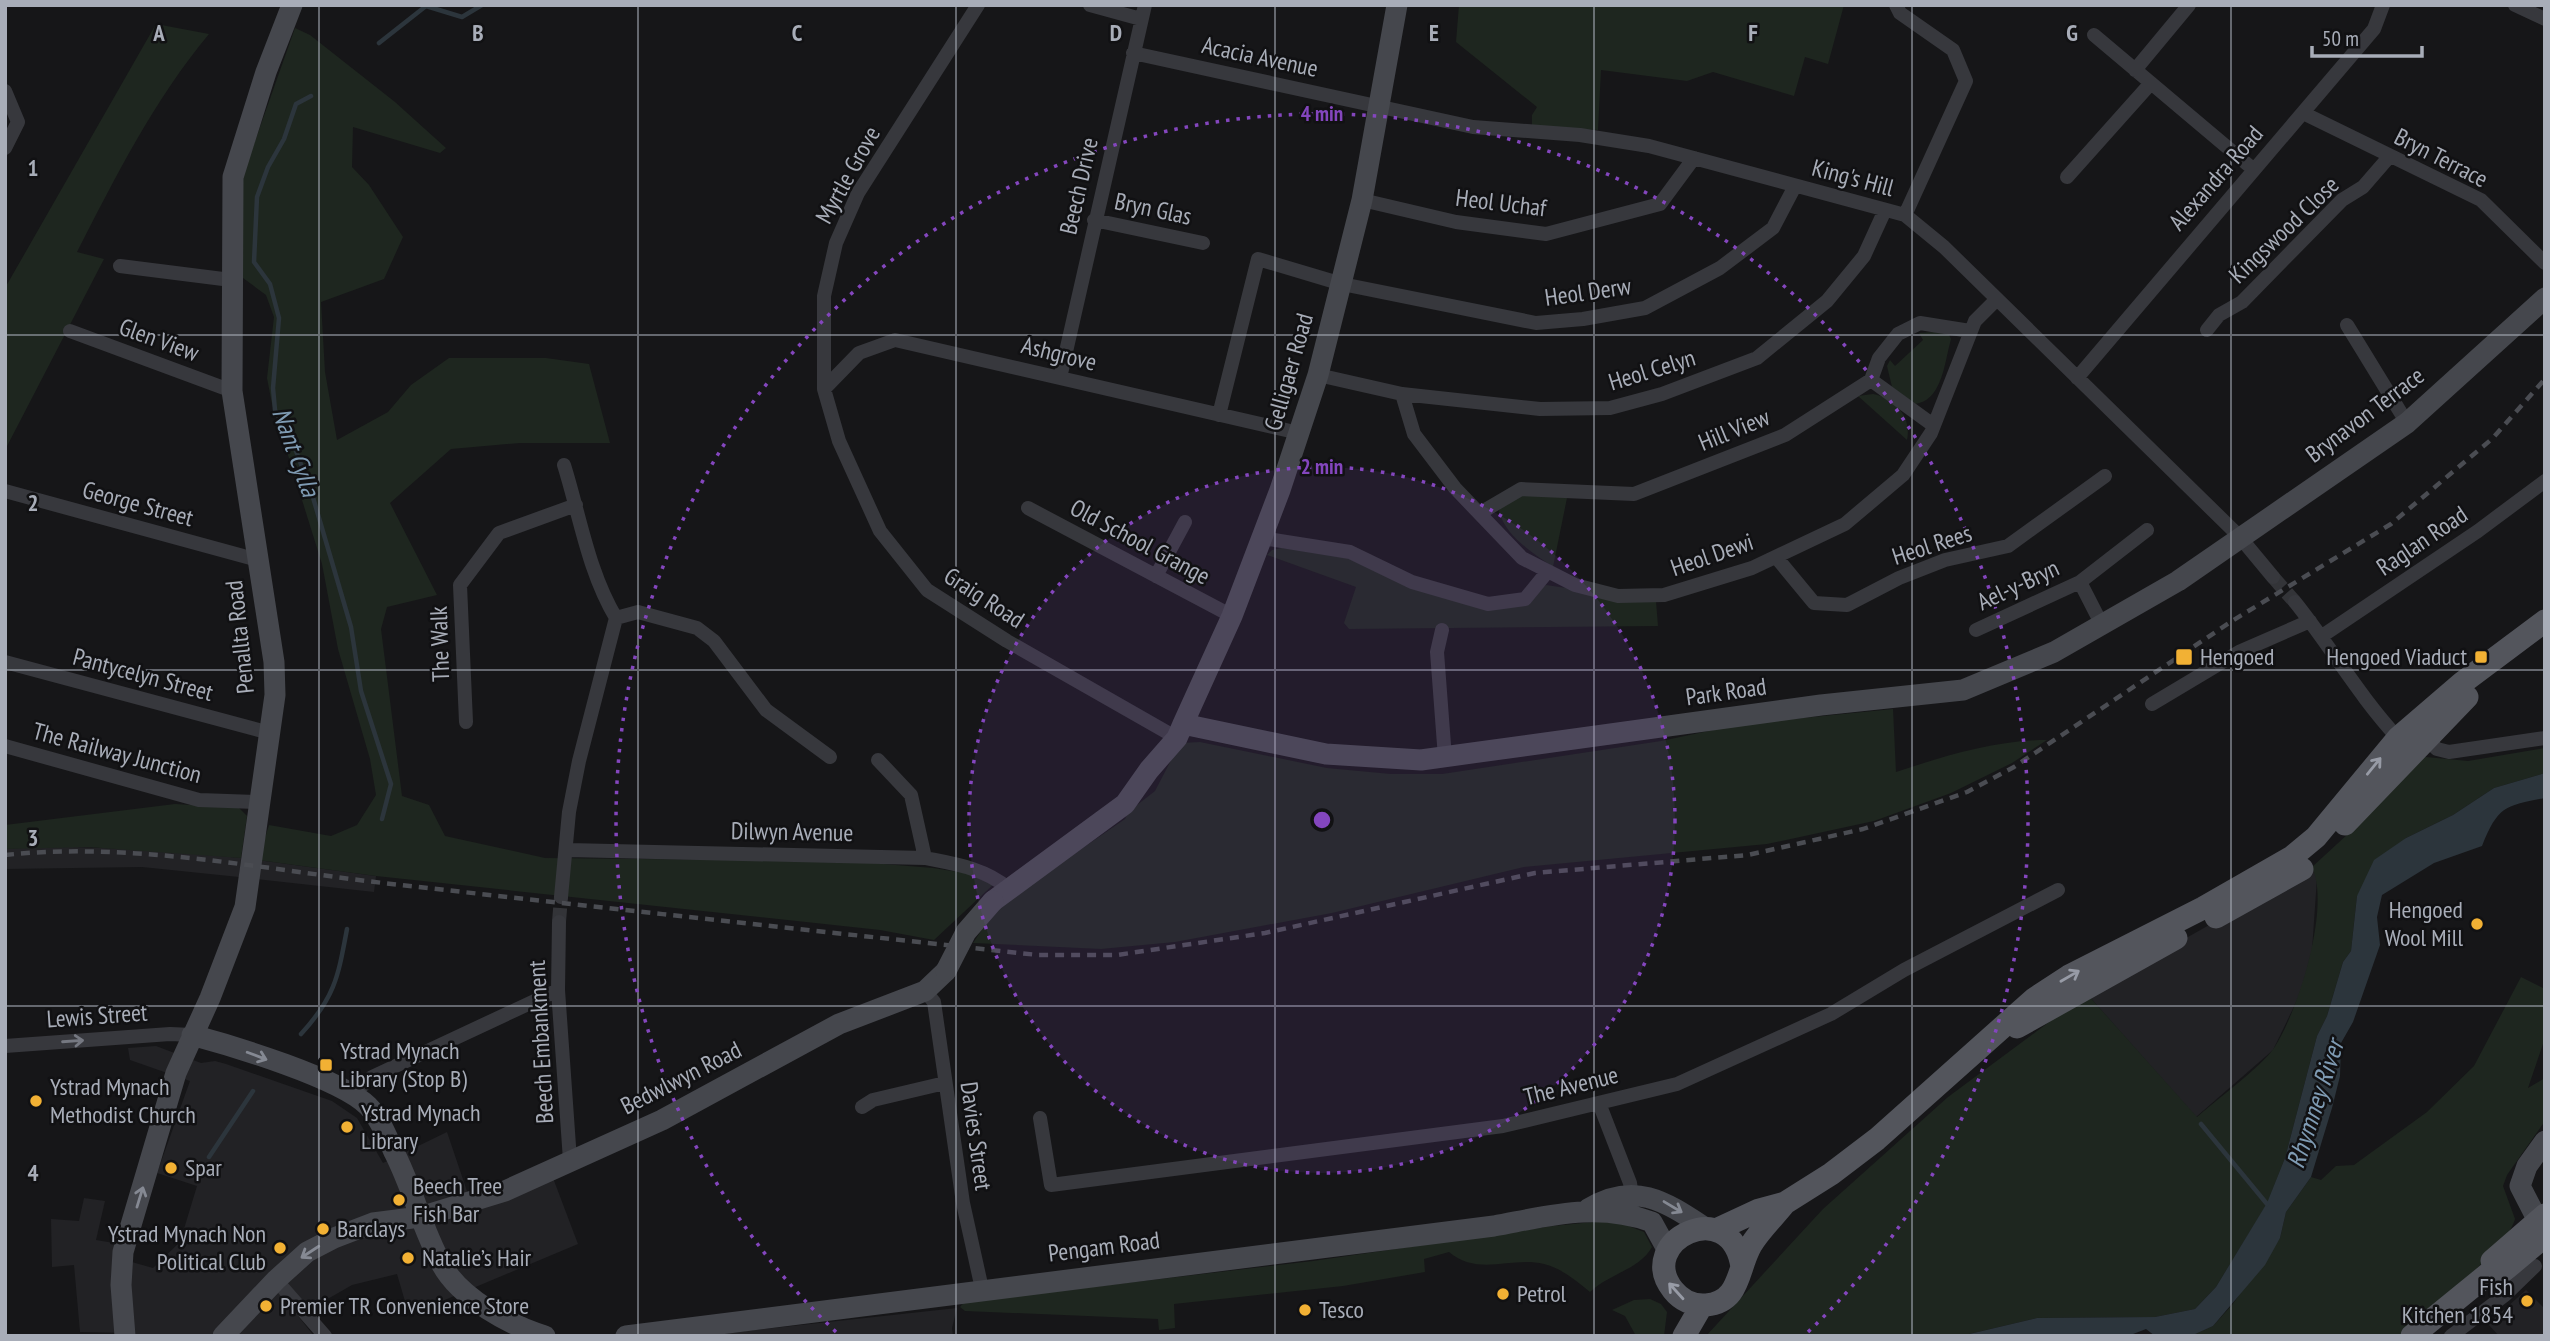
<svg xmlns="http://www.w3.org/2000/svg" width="2550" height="1341" font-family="'PT Sans Narrow',sans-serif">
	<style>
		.built { fill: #222225 }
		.green { fill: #1e261f }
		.water { fill: #2c353c }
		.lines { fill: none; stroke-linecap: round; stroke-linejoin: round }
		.stream { stroke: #2c353c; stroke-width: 4.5 }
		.street-tunnel { stroke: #333438; stroke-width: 14; stroke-dasharray: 14 7; stroke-linecap: butt }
		.street { stroke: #37383d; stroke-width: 14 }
		.secondary { stroke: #45474d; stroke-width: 21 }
		.primary { stroke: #53555c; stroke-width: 23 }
		.rail { stroke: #4a4c52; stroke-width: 4.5; stroke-dasharray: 9 7; stroke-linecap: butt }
		.secondary-bridge { stroke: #45474d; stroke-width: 21 }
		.oneway { stroke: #979ba6 }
		.oneway2 { stroke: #757881 }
		.oneway3 { stroke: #858993 }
		.grid { fill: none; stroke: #a8adb8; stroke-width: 2; stroke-opacity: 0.55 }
		.ring { fill: none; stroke: #8446be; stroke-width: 3.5; stroke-dasharray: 3.5 7 }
		.poi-dot { fill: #f2b134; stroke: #111113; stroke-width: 2.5 }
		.labels { text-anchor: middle; stroke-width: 5; stroke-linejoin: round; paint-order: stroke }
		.street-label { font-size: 24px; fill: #a8adb8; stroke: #111113 }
		.poi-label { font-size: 24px; fill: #a8adb8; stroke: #111113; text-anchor: start }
		.water-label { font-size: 26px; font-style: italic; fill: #7f9bb3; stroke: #111113 }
		.grid-label { font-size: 23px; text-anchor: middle; font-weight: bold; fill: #a8adb8; stroke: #111113; stroke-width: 5; stroke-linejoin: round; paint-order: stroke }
		.centre { fill: #8446be; stroke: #111113; stroke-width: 3.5 }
		.ring-label { font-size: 21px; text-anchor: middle; font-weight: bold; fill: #8446be; stroke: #111113; stroke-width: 5; stroke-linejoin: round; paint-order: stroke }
	</style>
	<rect width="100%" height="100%" fill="#161618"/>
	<path class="built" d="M45 846 159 850 241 858 239 877 142 867 5 869V849Z
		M258 860 376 876 374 892 256 879Z
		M2312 867 2317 878 2312 950 2301 992 2273 1050 2196 1117 2087 994Z
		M156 1046 201 1063 215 1061 226 1064 332 1101 357 1118 383 1163 447 1132 472 1206 553 1178 578 1244 409 1315 397 1274 352 1285 298 1316 314 1336H132L131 1333 80 1332 74 1265 52 1267 51 1219 79 1221 84 1198 105 1201 96 1240 114 1243V1257L153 1268 180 1242 197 1186 157 1173 190 1081 130 1060 128 1048Z
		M2526 1290 2545 1309V1336H2499L2488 1324Z
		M957 1308 952 1328 953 1336H699Z"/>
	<path class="green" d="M1459 5H1844L1828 64 1805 57 1794 96 1713 72 1687 81 1601 70 1598 130 1532 127V115L1537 107 1456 42Z
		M156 24 209 34C154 100 116 176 77 252L104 259 5 450V288Z
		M295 28 310 35 395 102 446 148 440 153 353 127 352 167 369 185 403 237 384 279 321 302 325 372 337 440 388 412 411 385 449 358H546L589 364 610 443H520L451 449 390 503 437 595 387 607 381 629 402 796 429 805 445 836 545 858 847 861 933 868 971 874 995 883 934 940 880 930 376 876 258 860 269 825 331 836 357 825 376 795 370 759 338 649 322 564 272 404 267 378 274 317 266 295 243 278V175Z
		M1947 331 1951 339 1949 347C1944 368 1940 401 1915 404L1892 387 1887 366 1890 360 1895 366 1923 340 1919 333Z
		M1873 394C1895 398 1912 417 1907 440L1858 396Z
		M1568 493 1553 567C1533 553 1505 536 1499 511 1508 486 1547 493 1568 493Z
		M1281 548 1329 551 1487 607 1546 585 1656 601 1658 626 1349 629 1344 623 1356 587 1267 555 1272 550Z
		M1893 709 1896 772C1944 756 1997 740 2047 740L2012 763 1951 793 1874 821 1767 844 1524 867 1332 913 1175 942 1101 949 973 943 998 906 1125 819 1128 812 1155 791 1180 743 1200 742 1327 768 1391 774H1442L1661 741 1742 724Z
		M2545 748V773L2494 788 2453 815 2406 838 2357 896 2351 951 2343 962 2327 1016 2317 1036 2285 1158 2267 1204 2216 1287 2195 1309 2155 1317 2037 1318 1961 1336H1706L1823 1209 1948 1097 2087 994 2197 1117C2216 1100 2261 1067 2274 1048 2298 1012 2331 907 2312 867L2361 822 2416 756 2468 761Z
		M175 804 239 808 247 816 241 858 88 847 5 849V825Z
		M2521 977 2545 989V1038L2528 1088 2545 1078V1121L2507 1175 2503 1186 2515 1219C2507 1250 2425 1314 2398 1336H2191L2213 1326 2232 1305 2280 1238 2286 1212 2311 1177 2321 1180 2336 1166 2354 1165 2427 1112 2474 1066Z
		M1613 1220 1644 1232 1652 1247C1639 1270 1610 1273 1590 1292 1575 1280 1563 1269 1544 1264 1511 1256 1479 1277 1449 1252L1424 1259 1425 1272 1343 1286 1174 1304 1175 1328 1159 1330 1158 1319 965 1311 960 1307 964 1302 1313 1261 1553 1226Z
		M1650 1299 1661 1304 1667 1312 1664 1336H1636L1625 1316 1612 1310 1634 1300Z"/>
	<path class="water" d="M2545 773V798C2505 806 2498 806 2482 846L2434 863 2382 895 2377 917 2380 945 2353 1022 2341 1043 2340 1076 2332 1108 2311 1177 2286 1212 2280 1238 2265 1265 2213 1326 2191 1336H2155L2146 1329 2128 1336H1961L2037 1318 2155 1317 2195 1309 2216 1287 2267 1203 2285 1158 2317 1036 2327 1016 2343 962 2351 951 2357 896 2374 860 2406 838 2453 815 2494 788Z"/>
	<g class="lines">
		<path class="stream" d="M379 43 426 6 462 17 482 5
			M311 96 296 104 284 139 268 167 257 197 254 262 270 284 279 318 273 388 275 410 296 451 312 494 351 627 361 691 391 784 382 819
			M301 1034C335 997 338 977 347 929
			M2201 1124 2267 1204
			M209 1157 253 1091"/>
		<path class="street-tunnel" d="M2273 577 2295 602
			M559 922 561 897"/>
		<path class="street" d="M978 5 858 193 836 243 824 296V389L839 441 880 531 927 590 1007 641 1177 738
			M1090 5 1141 19
			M1896 5 1900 13 1953 50 1966 81 1905 215
			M2515 5 2545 19
			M2094 35 2253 169
			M1133 53 1473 127 1580 135 1649 146 1905 215 1944 247 2239 536 2273 577
			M2135 70 2189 5
			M5 91 18 122 5 148
			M2303 113 2481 200 2545 263
			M2067 177 2151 83
			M1362 200 1456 222 1546 234 1660 204 1694 158
			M1094 220 1203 243
			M120 266 231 280
			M2347 325 2407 423
			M2207 330 2219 315 2242 302 2342 200 2363 187 2389 157
			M70 331 232 391
			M1318 375 1402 394 1540 409 1610 408 1662 394 1757 358 1827 301 1864 256 1885 210
			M1060 378 1145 5
			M2077 378 2374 29 2383 5
			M1871 380 1933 425
			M824 389 859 353 895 340 1299 433
			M1402 394 1414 434 1455 488 1522 558 1575 585 1618 596 1664 595 1752 568 1845 524 1903 475 1931 433 1975 321 1997 299
			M1219 415 1258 259 1342 284 1536 323 1583 319 1645 308 1720 268 1773 228 1795 186
			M564 465C580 516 588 571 616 618
			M5 491 258 560
			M1028 508 1232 616
			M1480 513 1521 489 1634 494 1785 435 1871 380 1879 358 1898 334 1920 323 1970 331
			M1262 538 1350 552 1412 582 1488 604 1525 599 1548 571
			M1776 557 1814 603 1847 605 1899 578 1945 560 2008 546 2105 476
			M1156 576 1185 522
			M2080 582 2102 625
			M2295 602C2331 647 2359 696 2398 738
			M1442 630 1437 652 1445 758
			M1976 630 2080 582 2147 530
			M2322 636 2478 531 2545 481
			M5 662 270 733
			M2152 704 2239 652 2310 621
			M466 722 460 585 499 533 576 505
			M2425 738 2437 749 2449 752 2545 738
			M5 746 199 800 259 802
			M878 760 911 795 925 858
			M568 850 925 858C955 864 984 868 1008 888
			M561 897 569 812 579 761 616 618 638 612 697 628 714 641 766 710 830 757
			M559 922 558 990 570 1160
			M925 991 934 1002 963 1203 982 1289
			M5 1046 170 1034 192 1035
			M354 1093 372 1077 558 990
			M1599 1103 1630 1183 1633 1203
			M862 1107 873 1100 945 1083
			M1040 1118 1051 1185 1503 1126 1677 1084 1831 1014 1904 970 2058 890
			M276 1280 325 1336
			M2451 1336 2505 1295 2535 1266"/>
		<path class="secondary" d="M1183 724 1326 754 1421 760 1821 705 1963 690 2054 652 2178 581 2407 423 2545 298
			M993 901 1125 804 1149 770 1177 738 1183 724 1232 616 1280 490 1318 375 1362 200 1397 5
			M192 1035C233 1046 340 1078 368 1106 380 1118 387 1137 394 1152 413 1189 422 1229 442 1265 460 1298 511 1326 545 1336
			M1588 1209C1635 1180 1666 1202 1707 1229
			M2538 1221 2520 1186 2527 1166 2545 1141
			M125 1336 121 1285 123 1252 176 1073 210 998 245 907 275 695 274 662 232 391 233 177 266 72 292 5
			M223 1336 276 1280 307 1252 334 1238 373 1223 420 1217 505 1191 662 1120 839 1024 925 991 946 971
			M626 1336 1494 1226C1549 1216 1597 1202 1652 1222L1668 1251"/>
		<path class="primary" d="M2345 824 2467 697
			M2216 917 2302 869
			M2017 1027 2176 938
			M1716 1230 1759 1210 1785 1203 1831 1174 1877 1139 2034 999 2069 976 2203 908 2292 857 2316 837 2398 738 2462 683 2545 621
			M2492 1261 2545 1215
			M1742 1267C1731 1193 1634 1241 1673 1290 1681 1300 1693 1306 1706 1305 1741 1302 1737 1269 1751 1245 1760 1230 1774 1217 1785 1203
			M1684 1336 1702 1305
			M2412 1336 2488 1274 2501 1273 2545 1236"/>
		<path class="rail" d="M5 855C137 841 270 871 401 885 613 909 826 932 1038 955H1117L1265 933 1535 873 1748 855 1863 829 1967 792 2014 767 2232 621 2391 524 2493 438 2545 379"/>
		<path class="secondary-bridge" d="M946 971 966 932 993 901"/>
	</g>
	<defs><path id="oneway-shaft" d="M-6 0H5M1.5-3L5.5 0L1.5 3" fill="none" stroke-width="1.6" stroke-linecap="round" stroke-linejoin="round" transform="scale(1.75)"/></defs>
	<g class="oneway">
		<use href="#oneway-shaft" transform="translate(2374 766) rotate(-51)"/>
		<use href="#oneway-shaft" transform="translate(2070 976) rotate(-30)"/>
		<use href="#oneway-shaft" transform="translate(1676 1291) rotate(-132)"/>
	</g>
	<use class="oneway2" href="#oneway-shaft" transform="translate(73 1041) rotate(-4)"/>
	<g class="oneway3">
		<use href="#oneway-shaft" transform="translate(257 1056) rotate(21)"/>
		<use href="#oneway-shaft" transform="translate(140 1197) rotate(-73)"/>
		<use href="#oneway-shaft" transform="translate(1673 1207) rotate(31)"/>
		<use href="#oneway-shaft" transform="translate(310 1252) rotate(147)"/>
	</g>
	<path class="grid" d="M319 5V1336M638 5V1336M956 5V1336M1275 5V1336M1594 5V1336M1912 5V1336M2231 5V1336M5 335H2545M5 670H2545M5 1006H2545"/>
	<circle cx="1322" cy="820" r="353" fill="#8446be" fill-opacity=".12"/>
	<g class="ring">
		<circle cx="1322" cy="820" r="353"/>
		<path d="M836 1332A706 706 0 1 1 1808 1332"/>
	</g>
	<g class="poi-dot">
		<rect x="2175" y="648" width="18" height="18" rx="3.5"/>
		<rect x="2474" y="650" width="14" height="14" rx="3.5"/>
		<circle cx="2477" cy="924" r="7"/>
		<rect x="319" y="1058" width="14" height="14" rx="3.5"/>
		<circle cx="36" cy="1101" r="7"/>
		<circle cx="347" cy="1127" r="7"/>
		<circle cx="171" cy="1168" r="7"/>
		<circle cx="399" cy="1200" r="7"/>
		<circle cx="323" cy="1229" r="7"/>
		<circle cx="280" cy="1248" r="7"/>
		<circle cx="408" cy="1258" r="7"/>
		<circle cx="1503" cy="1294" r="7"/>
		<circle cx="2527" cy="1301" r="7"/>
		<circle cx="266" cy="1306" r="7"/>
		<circle cx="1305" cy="1310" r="7"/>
	</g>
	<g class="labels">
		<g class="street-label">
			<text transform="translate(1260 57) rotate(12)" y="8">Acacia Avenue</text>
			<text transform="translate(2441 158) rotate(27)" y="8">Bryn Terrace</text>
			<text transform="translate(848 175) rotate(-61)" y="8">Myrtle Grove</text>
			<text transform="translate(1853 178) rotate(15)" y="8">King's Hill</text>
			<text transform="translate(2216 178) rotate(-49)" y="8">Alexandra Road</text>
			<text transform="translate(1079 186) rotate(-77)" y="8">Beech Drive</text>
			<text transform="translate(1501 203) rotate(7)" y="8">Heol Uchaf</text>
			<text transform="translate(1153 209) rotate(12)" y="8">Bryn Glas</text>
			<text transform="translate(2284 230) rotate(-44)" y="8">Kingswood Close</text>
			<text transform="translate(1588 292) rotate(-8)" y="8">Heol Derw</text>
			<text transform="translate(159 340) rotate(20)" y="8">Glen View</text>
			<text transform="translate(1059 354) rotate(14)" y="8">Ashgrove</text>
			<text transform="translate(1652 370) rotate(-17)" y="8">Heol Celyn</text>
			<text transform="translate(1289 372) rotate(-74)" y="8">Gelligaer Road</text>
			<text transform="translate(2365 415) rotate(-37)" y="8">Brynavon Terrace</text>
			<text transform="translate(1734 430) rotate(-22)" y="8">Hill View</text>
			<text transform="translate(138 504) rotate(15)" y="8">George Street</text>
			<text transform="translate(2422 541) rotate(-34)" y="8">Raglan Road</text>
			<text transform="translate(1140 542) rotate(28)" y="8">Old School Grange</text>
			<text transform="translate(1932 545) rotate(-18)" y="8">Heol Rees</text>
			<text transform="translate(1712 555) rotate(-19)" y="8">Heol Dewi</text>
			<text transform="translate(2018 585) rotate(-25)" y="8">Ael-y-Bryn</text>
			<text transform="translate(984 598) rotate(33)" y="8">Graig Road</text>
			<text transform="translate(240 637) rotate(-96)" y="8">Penallta Road</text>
			<text transform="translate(440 644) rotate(-92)" y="8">The Walk</text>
			<text transform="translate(143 675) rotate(15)" y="8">Pantycelyn Street</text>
			<text transform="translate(1726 692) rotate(-8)" y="8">Park Road</text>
			<text transform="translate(117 753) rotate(15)" y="8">The Railway Junction</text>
			<text transform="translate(792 832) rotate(1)" y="8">Dilwyn Avenue</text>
			<text transform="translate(97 1016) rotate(-4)" y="8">Lewis Street</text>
			<text transform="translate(541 1042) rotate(-93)" y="8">Beech Embankment</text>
			<text transform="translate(681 1078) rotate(-27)" y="8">Bedwlwyn Road</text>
			<text transform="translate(1571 1086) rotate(-14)" y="8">The Avenue</text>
			<text transform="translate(976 1136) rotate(82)" y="8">Davies Street</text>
			<text transform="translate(1104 1247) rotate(-7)" y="8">Pengam Road</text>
		</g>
		<g class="poi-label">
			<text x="2200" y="665">Hengoed</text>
			<text x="2467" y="665" text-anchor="end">Hengoed Viaduct</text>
			<text x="2463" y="918" text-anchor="end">Hengoed<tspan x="2463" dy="28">Wool Mill</tspan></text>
			<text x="340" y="1059">Ystrad Mynach<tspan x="340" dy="28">Library (Stop B)</tspan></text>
			<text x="50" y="1095">Ystrad Mynach<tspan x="50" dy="28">Methodist Church</tspan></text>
			<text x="361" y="1121">Ystrad Mynach<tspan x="361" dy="28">Library</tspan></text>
			<text x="185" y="1176">Spar</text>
			<text x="413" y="1194">Beech Tree<tspan x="413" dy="28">Fish Bar</tspan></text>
			<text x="337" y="1237">Barclays</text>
			<text x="266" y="1242" text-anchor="end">Ystrad Mynach Non<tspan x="266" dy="28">Political Club</tspan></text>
			<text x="422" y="1266">Natalie’s Hair</text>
			<text x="2513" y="1295" text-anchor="end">Fish<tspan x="2513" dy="28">Kitchen 1854</tspan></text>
			<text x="1517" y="1302">Petrol</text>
			<text x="280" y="1314">Premier TR Convenience Store</text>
			<text x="1319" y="1318">Tesco</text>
		</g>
		<g class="water-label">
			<text transform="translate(296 452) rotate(70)" y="9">Nant Cylla</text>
			<text transform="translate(2315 1104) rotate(-72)" y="9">Rhymney River</text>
		</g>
	</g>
	<g class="grid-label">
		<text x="159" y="41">A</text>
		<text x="478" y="41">B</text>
		<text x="797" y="41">C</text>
		<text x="1116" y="41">D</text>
		<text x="1434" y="41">E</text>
		<text x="1753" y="41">F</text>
		<text x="2072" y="41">G</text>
		<text x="33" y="176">1</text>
		<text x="33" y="511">2</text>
		<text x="33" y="846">3</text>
		<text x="33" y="1181">4</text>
	</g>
	<circle cx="1322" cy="820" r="10" class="centre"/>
	<g class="ring-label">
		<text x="1322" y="121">4 min</text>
		<text x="1322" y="474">2 min</text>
	</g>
	<rect width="2550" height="1341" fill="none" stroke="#a8adb8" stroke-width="14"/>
	<path d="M2312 46v10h110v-10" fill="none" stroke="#a8adb8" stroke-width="3.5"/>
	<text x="2322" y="46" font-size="21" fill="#a8adb8" stroke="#111113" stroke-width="5" paint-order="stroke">50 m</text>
</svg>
